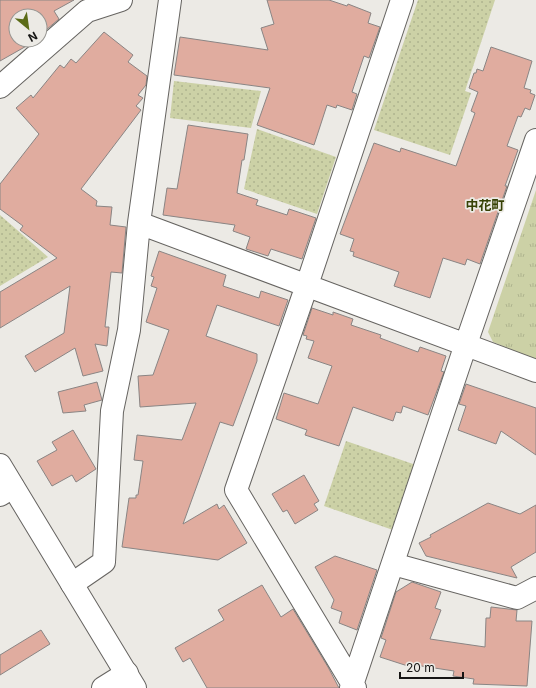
<svg xmlns="http://www.w3.org/2000/svg" width="536" height="688" font-family="Inter,'Noto Sans JP',sans-serif">
	<style>
		.grass { fill: url(#grass-dots) }
		.park { fill: url(#park-tufts) }
		.building { fill: #e0ac9f; stroke: #8a8584 }
		.lines { fill: none; stroke-linecap: round; stroke-linejoin: round }
		.street-casing { stroke: #666461; stroke-width: 24 }
		.secondary-casing { stroke: #666461; stroke-width: 24 }
		.street { stroke: #fff; stroke-width: 22 }
		.secondary { stroke: #fff; stroke-width: 22 }
		.labels { text-anchor: middle; stroke-width: 3.5; stroke-linejoin: round; paint-order: stroke }
		.quarter-label { font-size: 13px; font-weight: bold; fill: #364105; stroke: #eceae5 }
	</style>
	<defs>
		<pattern id="grass-dots" width="8" height="8" patternUnits="userSpaceOnUse"><rect width="8" height="8" fill="#ccd1a6"/><path d="M2 2h.1M6 6h.1" fill="none" stroke="#aeb38e" stroke-width="1.8" stroke-linecap="round"/></pattern>
		<pattern id="park-tufts" width="24" height="20" patternUnits="userSpaceOnUse"><rect width="24" height="20" fill="#ccd1a6"/><path d="M3 7l-1-3M5 7V3M7 7l1-3M15 17l-1-3M17 17v-4M19 17l1-3" fill="none" stroke="#aeb38e"/></pattern>
	</defs>
	<rect width="100%" height="100%" fill="#eceae5"/>
	<path class="grass" d="M418 0H495L465 91 471 93 450 155 374 130Z
		M174 81 261 91 251 128 170 118Z
		M257 129 336 157 317 214 244 189Z
		M0 215 48 257 0 286Z
		M346 441 416 465 393 530 324 506Z"/>
	<path class="park" d="M536 190V360L493 342 488 332Z"/>
	<path class="building" d="M0 0H74L54 11 59 19 40 35V16H16V40H35L30 44 0 61Z
		M267 0H329L347 6 348 4 371 13 368 23 380 27 369 58 364 56 352 92 357 94 352 110 337 105 336 108 327 105 314 145 257 125 270 88 174 75 180 37 268 50 261 28 274 24Z
		M104 32 133 55 128 62 147 76 146 85 138 95 143 98 136 106 141 110 81 189 97 201 96 206 112 207 110 225 126 227 122 273 111 272 105 327H109L107 346 95 344 103 371 83 376 75 348 35 372 25 356 64 333 70 286 0 328V292L57 258 20 230 23 226 0 209V184L39 134 16 108 31 95 33 98 60 65 64 68 71 59 76 63Z
		M491 47 532 61 524 88 531 90 530 93 535 95 530 110 525 108 521 117 518 116 507 146 518 150 505 186H507L480 264 467 259 465 265 443 258 430 298 394 286 399 272 353 256 354 252 350 251 354 239 340 234 374 143 400 152 401 148 456 166 475 113 471 111 478 92 469 88 474 73H476L477 69 483 71Z
		M188 125 248 134 244 160H242L237 193 258 200 256 205 287 215 289 209 316 218 302 259 271 249 268 256 246 249 250 237 233 231 235 225 163 215 167 188 177 189Z
		M159 251 226 275 223 286 259 298 261 291 288 300 279 326 217 305 206 336 257 354V361L233 426 220 422 183 524 217 504 219 509 224 505 247 543 218 560 122 547 129 498H136V495H138L143 461 134 460 137 435 182 440 196 403 140 407 138 376 153 375 169 330 146 322 157 288 151 286 154 277 151 276Z
		M312 308 333 315V312L353 319 351 325 381 335 380 338 418 352 420 347 446 356 441 371 444 372 428 415 403 406 401 413 396 412 393 421 353 407 339 446 305 435 307 430 276 419 284 393 318 404 332 366 308 358 314 341 306 339 307 336 303 335Z
		M97 382 102 400 84 405 86 411 63 413 58 392Z
		M466 384 536 408V455L501 431 496 444 458 430 466 406 459 404Z
		M73 430 96 469 76 482 72 475 52 486 37 461 57 450 52 442Z
		M304 475 319 501 314 504 318 510 295 524 287 510 283 512 272 494Z
		M488 503 520 514 536 505V552L511 567 517 578 426 556 419 543 431 537 430 535Z
		M335 556 377 570 357 630 339 623 342 612 331 608 334 600 315 567Z
		M412 582 441 592 435 608 441 610 430 639 485 647 486 618H490L491 607 517 610 516 621H532L527 686 473 684 474 679 453 676 454 671 415 665 414 668 380 657 386 640 381 638 396 592Z
		M262 585 281 617 293 609 328 667 339 688H207L190 658 183 662 175 648 224 620 218 610Z
		M41 630 50 644 0 675V655Z"/>
	<g class="lines">
		<g class="street-casing">
			<path id="street" d="M0 87 87 11 121 0
				M139 223 536 371
				M0 495 13 487
				M393 564 517 598 536 588
				M72 584 104 562 112 411 129 330 139 223 170 0
				M103 688 127 673
				M351 688 466 344 536 140
				M355 688 236 490 307 285 402 0"/>
		</g>
		<g class="secondary-casing">
			<path id="secondary" d="M0 465 135 688"/>
		</g>
		<use href="#street" class="street"/>
		<use href="#secondary" class="secondary"/>
	</g>
	<g class="labels">
		<g class="quarter-label">
			<text x="485" y="210">中花町</text>
		</g>
	</g>
	<g transform="translate(28 28) rotate(151)"><circle r="19" fill="#eceae5" stroke="#969591"/>
	<path d="M0-3L7 15L0 10L-7 15Z" fill="#5b6b16"/>
	<text y="-6" font-size="11" font-weight="bold" text-anchor="middle" fill="#161514">N</text>
	</g>
	<path d="M400 672v6h63v-6" fill="none" stroke="#161514" stroke-width="2"/>
	<text x="406" y="672" font-size="12" fill="#161514" stroke="#eceae5" stroke-width="3" paint-order="stroke">20 m</text>
</svg>
